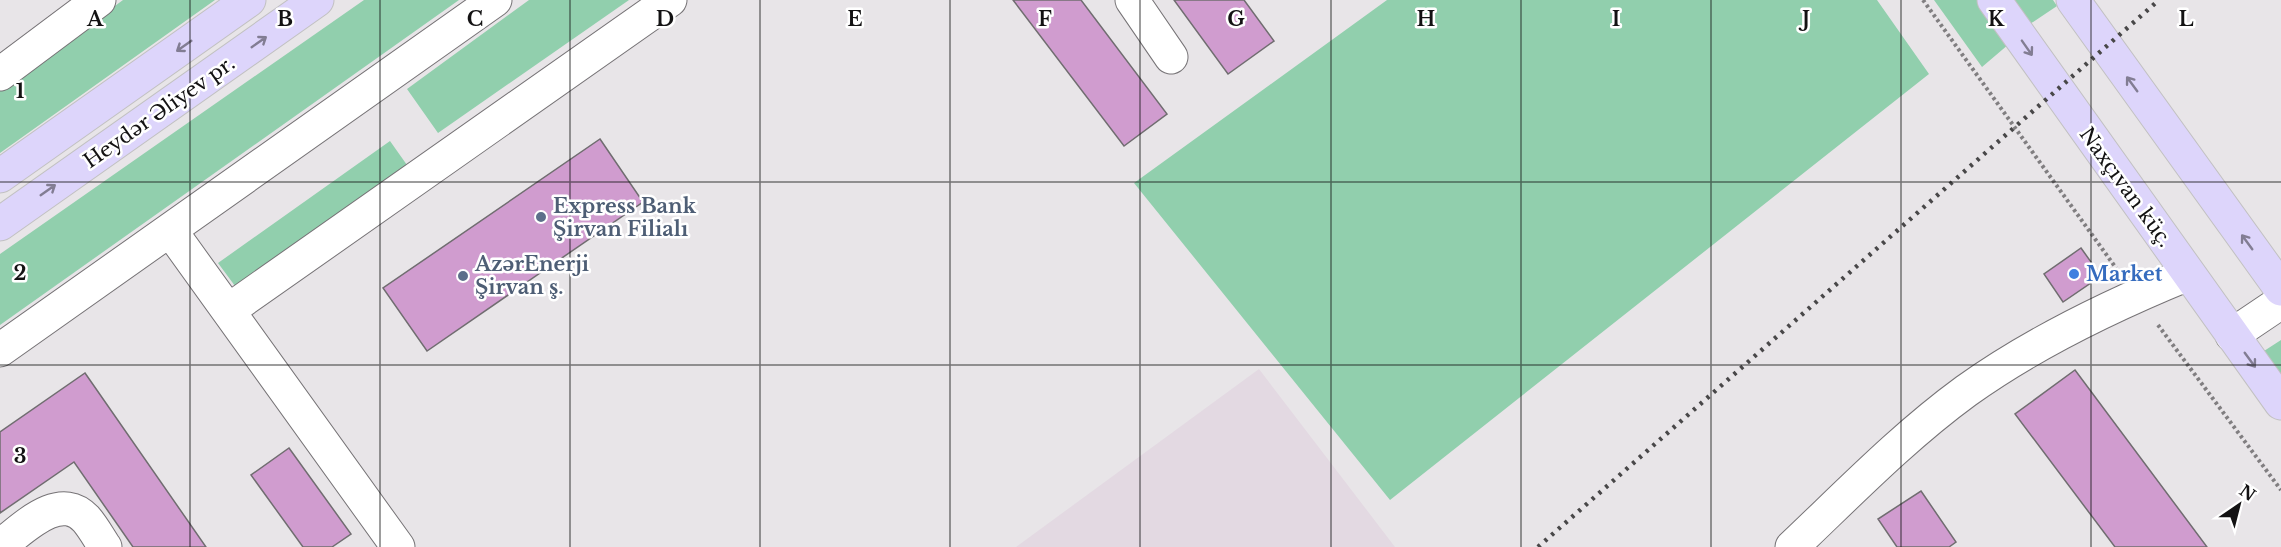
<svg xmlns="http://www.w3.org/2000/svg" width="2281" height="547" font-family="'Libre Baskerville',serif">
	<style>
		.built { fill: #e3d9e2 }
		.green { fill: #91cfad }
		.building { fill: #d09ccf; stroke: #706d70; stroke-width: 1.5 }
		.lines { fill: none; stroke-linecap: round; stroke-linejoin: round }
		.minor-casing { stroke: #767376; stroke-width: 35 }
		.major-casing { stroke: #c2c1c2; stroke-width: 35 }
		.path { stroke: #807e80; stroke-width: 4; stroke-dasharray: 3 3; stroke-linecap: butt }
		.minor { stroke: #fff; stroke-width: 33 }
		.major { stroke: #ddd5fb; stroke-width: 33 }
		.rail { stroke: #484748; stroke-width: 4.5; stroke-dasharray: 3 6; stroke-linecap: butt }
		.oneway { stroke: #827d93 }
		.grid { fill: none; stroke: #131213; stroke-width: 1.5; stroke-opacity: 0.55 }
		.service-dot { fill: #5c6f8a; stroke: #fff; stroke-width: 2 }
		.shop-dot { fill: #3f7fe0; stroke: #fff; stroke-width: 2 }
		.labels { text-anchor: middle; stroke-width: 5; stroke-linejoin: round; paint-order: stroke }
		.street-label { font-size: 20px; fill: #131213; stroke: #fff }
		.service-label { font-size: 20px; font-weight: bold; fill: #4e5e75; stroke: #fff; text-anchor: start }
		.shop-label { font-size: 20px; font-weight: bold; fill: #366cbe; stroke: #fff; text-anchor: start }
		.grid-label { font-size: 20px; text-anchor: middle; font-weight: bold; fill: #131213; stroke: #fff; stroke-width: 5; stroke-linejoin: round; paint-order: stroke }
	</style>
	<rect width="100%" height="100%" fill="#e8e5e8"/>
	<path class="built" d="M1259 369 1395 547H1016Z"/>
	<path class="green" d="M123 0H215L0 153V91Z
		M364 0H459L0 325V254Z
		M529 0H629L438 133 407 89Z
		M1387 0H1877L1929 74 1390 500 1134 183Z
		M1934 0H1977L2009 44 1982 67Z
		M2013 0H2053L2057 6 2030 24Z
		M390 141 407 165 235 286 218 263Z
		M2281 340V374L2264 351Z"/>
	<path class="building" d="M1013 0H1081L1167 114 1124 146Z
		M1174 0H1244L1274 41 1228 74Z
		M600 139 643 202 427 351 383 288Z
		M2081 248 2101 276 2063 302 2044 274Z
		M2075 370 2207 547H2115L2015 414Z
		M85 373 206 547H133L74 462 0 513V432Z
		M289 448 351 534 332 547H303L251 475Z
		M1921 491 1956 542 1949 547H1897L1878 519Z"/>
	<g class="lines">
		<g class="minor-casing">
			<path id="minor" d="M1132 0 1171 57
				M0 74 99 0
				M170 230 398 547
				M229 310 670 0
				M2232 335 2281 302
				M0 350 495 0
				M0 546C22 530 59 490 86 519 93 527 99 538 105 547
				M1792 547C1848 494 1903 437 1966 391 2033 343 2112 305 2188 274"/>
		</g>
		<g class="major-casing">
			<path id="major" d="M1994 0 2281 403
				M2073 0 2281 289
				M0 176 249 0
				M0 224 317 0"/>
		</g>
		<path class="path" d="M1923 0 2116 268
			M2158 325 2281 490"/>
		<use href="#minor" class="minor"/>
		<use href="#major" class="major"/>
		<path class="rail" d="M1538 547 2159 0"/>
	</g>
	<defs><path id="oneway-shaft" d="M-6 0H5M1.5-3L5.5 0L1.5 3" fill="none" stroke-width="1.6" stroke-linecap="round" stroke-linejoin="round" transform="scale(1.5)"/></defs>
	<g class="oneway">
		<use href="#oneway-shaft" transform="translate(259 42) rotate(-35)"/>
		<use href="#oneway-shaft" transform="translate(184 46) rotate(145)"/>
		<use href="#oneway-shaft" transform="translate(2027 48) rotate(55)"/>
		<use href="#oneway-shaft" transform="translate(2132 84) rotate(-126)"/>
		<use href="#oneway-shaft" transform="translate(48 190) rotate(-35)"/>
		<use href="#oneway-shaft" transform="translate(2247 242) rotate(-126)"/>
		<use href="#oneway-shaft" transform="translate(2250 360) rotate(54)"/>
	</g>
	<path class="grid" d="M190 0V547M380 0V547M570 0V547M760 0V547M950 0V547M1140 0V547M1331 0V547M1521 0V547M1711 0V547M1901 0V547M2091 0V547M0 182H2281M0 365H2281"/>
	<g class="service-dot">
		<circle cx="541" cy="217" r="6"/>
		<circle cx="463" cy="276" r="6"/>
	</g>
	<circle class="shop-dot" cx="2074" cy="274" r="6"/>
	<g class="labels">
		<g class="street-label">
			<text transform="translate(159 112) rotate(-35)" y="7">Heydər Əliyev pr.</text>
			<text transform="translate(2126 187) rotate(54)" y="7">Naxçıvan küç.</text>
		</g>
		<g class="service-label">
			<text x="553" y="213">Express Bank<tspan x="553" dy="23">Şirvan Filialı</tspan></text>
			<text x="475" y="271">AzərEnerji<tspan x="475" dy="23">Şirvan ş.</tspan></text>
		</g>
		<g class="shop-label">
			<text x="2086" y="281">Market</text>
		</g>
	</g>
	<g class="grid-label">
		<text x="95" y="26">A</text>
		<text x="285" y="26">B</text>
		<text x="475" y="26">C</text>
		<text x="665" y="26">D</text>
		<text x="855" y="26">E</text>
		<text x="1045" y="26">F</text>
		<text x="1236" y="26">G</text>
		<text x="1426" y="26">H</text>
		<text x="1616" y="26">I</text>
		<text x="1806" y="26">J</text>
		<text x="1996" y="26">K</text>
		<text x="2186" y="26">L</text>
		<text x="20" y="98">1</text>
		<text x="20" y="280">2</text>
		<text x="20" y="463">3</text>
	</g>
	<g transform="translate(2239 505) rotate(35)" stroke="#ffffff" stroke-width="4.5" paint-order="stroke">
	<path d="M0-4.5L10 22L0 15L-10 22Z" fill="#131213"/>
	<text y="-9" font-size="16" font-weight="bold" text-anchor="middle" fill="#131213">N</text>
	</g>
</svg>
